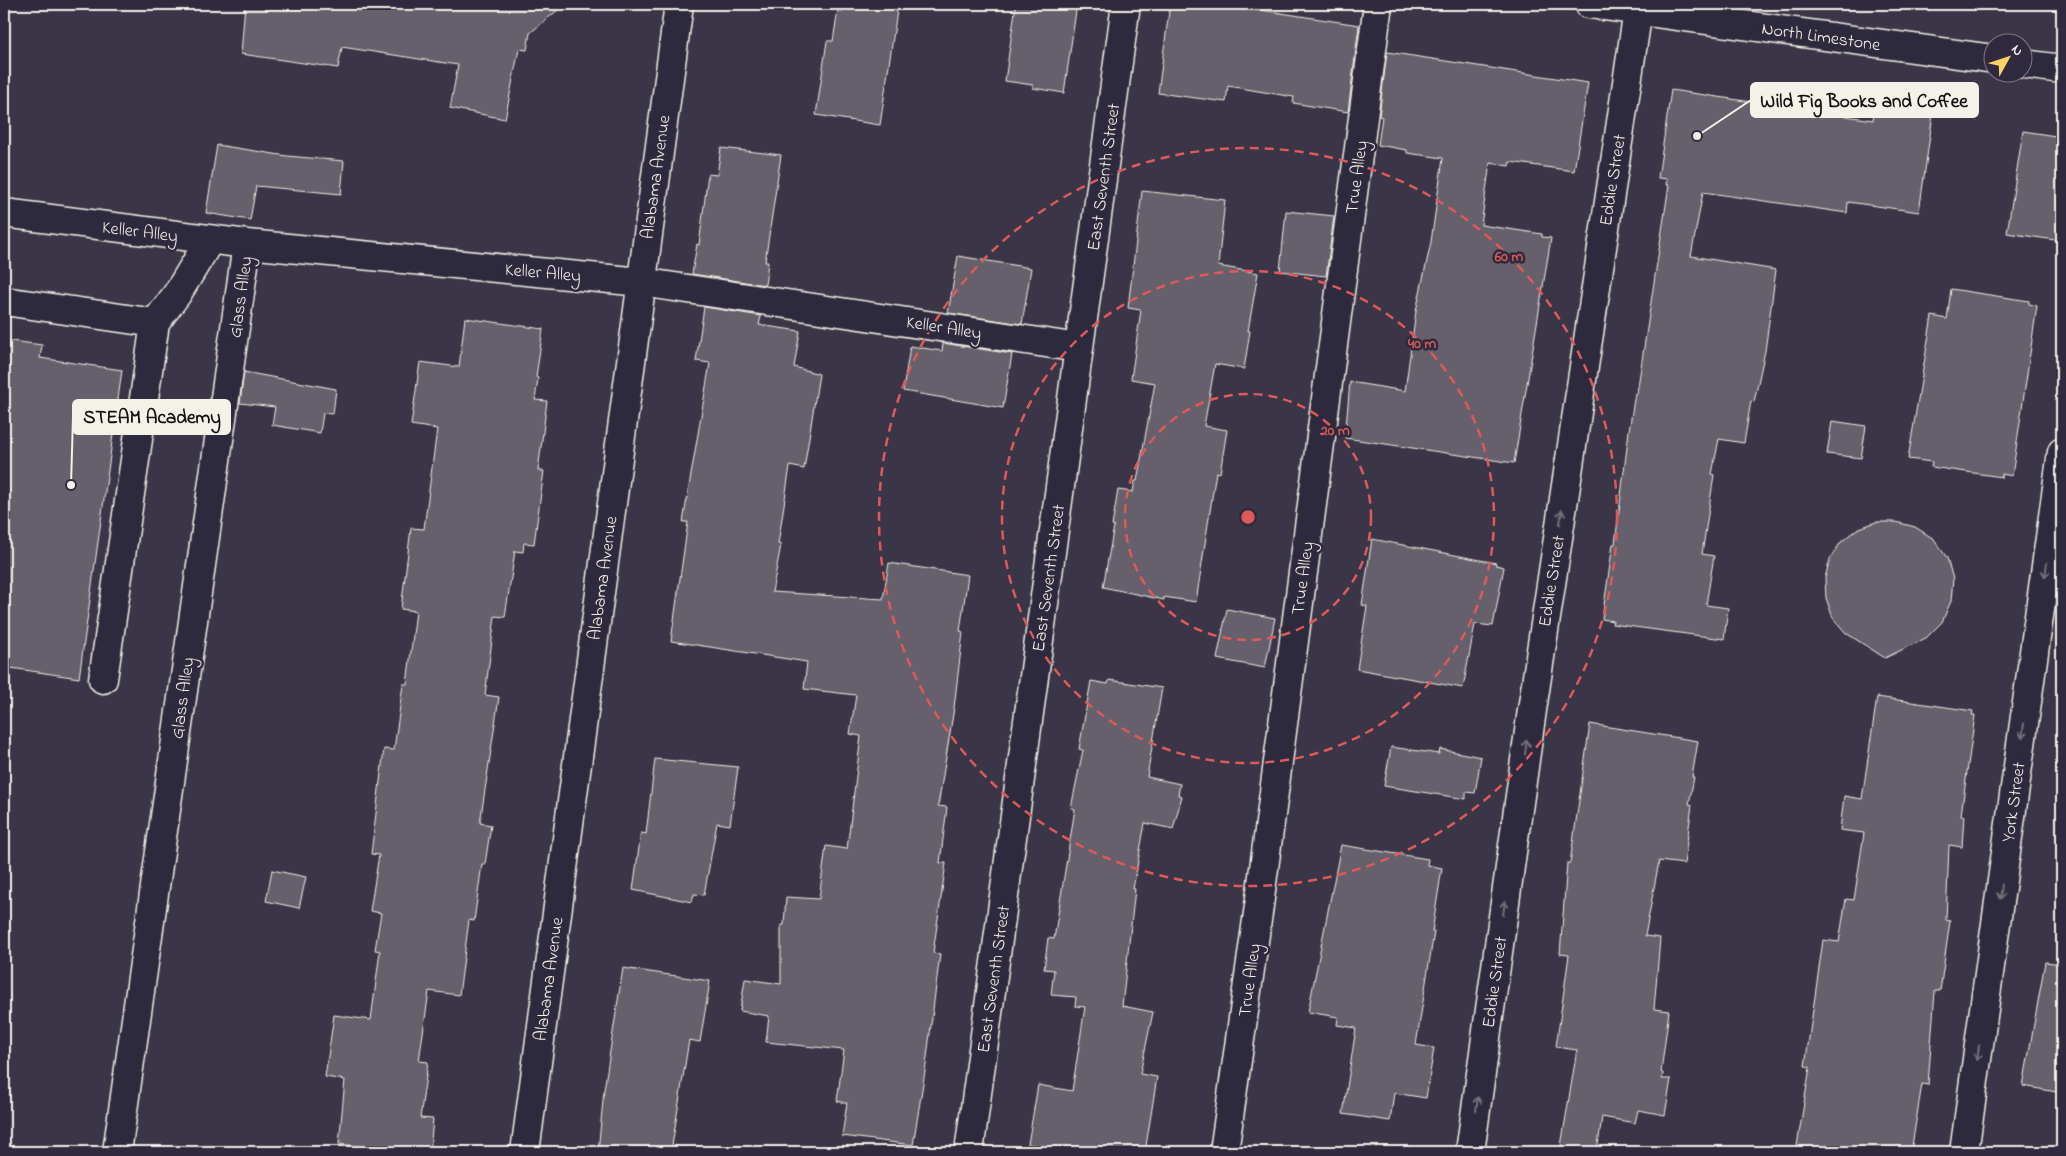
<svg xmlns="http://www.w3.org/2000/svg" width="2066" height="1156" font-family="'Indie Flower',sans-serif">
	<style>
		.building { fill: #65616c; stroke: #f4f1e8 }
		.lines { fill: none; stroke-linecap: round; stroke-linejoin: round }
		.minor-casing { stroke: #f4f1e8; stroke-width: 31 }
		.minor { stroke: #2f2a3d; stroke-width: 28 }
		.oneway { stroke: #747079 }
		.ring { fill: none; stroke: #de5a58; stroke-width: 2.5; stroke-dasharray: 9 6 }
		.labels { text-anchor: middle; stroke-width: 5; stroke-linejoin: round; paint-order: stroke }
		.street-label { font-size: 18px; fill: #f4f1e8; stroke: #2f2a3d }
		.centre { fill: #de5a58; stroke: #2f2a3d; stroke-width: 2.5 }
		.ring-label { font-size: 15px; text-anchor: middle; font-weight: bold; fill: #de5a58; stroke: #2f2a3d; stroke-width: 5; stroke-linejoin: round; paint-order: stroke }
		.leader { fill: none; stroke: #f4f1e8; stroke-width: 2 }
		.callout-dot { fill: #f4f1e8; stroke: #2f2a3d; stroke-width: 2 }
		.callout { fill: #f4f1e8; stroke: #f4f1e8; stroke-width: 2 }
		.callout-label { font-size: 19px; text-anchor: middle; font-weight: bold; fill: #111 }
	</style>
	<rect width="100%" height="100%" fill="#3b3647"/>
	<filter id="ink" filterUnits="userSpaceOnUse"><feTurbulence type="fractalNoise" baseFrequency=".02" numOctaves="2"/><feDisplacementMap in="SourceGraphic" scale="10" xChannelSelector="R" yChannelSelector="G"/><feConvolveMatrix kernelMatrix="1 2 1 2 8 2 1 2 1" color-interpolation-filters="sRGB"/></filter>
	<g filter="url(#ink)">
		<path class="building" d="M245 4H565L530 33 527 50 519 49 505 119 450 108 458 65 342 47 338 68 241 54Z
			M843 4H898L880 125 816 115 827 41H833L838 10 842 11Z
			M1016 4H1077L1064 93 1033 88V85L1005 81Z
			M1170 4H1222L1359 25 1348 112 1293 103 1294 97 1228 86 1226 102 1158 93Z
			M1387 52 1588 83 1574 171 1510 162 1509 166 1490 163 1481 225 1542 234V237L1551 238 1514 463 1345 438 1350 382 1405 391 1416 311 1431 242 1443 158 1407 153V150L1378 145 1382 117 1379 116Z
			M1671 90 1873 120 1875 107 1933 114 1919 212 1848 202 1847 213 1703 192 1691 256 1776 270 1765 351 1754 402 1751 401 1744 443 1719 439 1712 474 1714 475 1702 554 1714 556 1706 605 1728 608 1724 639 1612 624 1613 621 1602 619 1613 544H1615L1629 431 1635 393H1637L1669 185H1666L1667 179 1658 178Z
			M2023 131 2062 137V241L2007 233Z
			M217 145 287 156 344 161 341 194 256 186 250 220 206 213Z
			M721 148 781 155 765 262H768L765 285 692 274 697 244 699 245 708 174 717 175Z
			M1142 191 1225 200 1218 266 1258 273 1248 331H1250L1244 369 1215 364 1204 426 1227 430 1220 473 1216 472 1196 602 1164 597V600L1103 587 1114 526H1112L1118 490 1133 492 1135 481H1137L1155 383 1131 379 1141 310 1128 308Z
			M1286 211 1334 216 1326 276 1280 271Z
			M958 256 1031 268 1022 324 948 313Z
			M1951 289 2029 301V304L2037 306 2012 476 2002 474V477L1931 467 1932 462 1908 459 1932 316 1947 319Z
			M704 307 761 316 759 325 800 331 794 367 819 374 804 469 790 466 778 544 781 545 772 592 883 599 889 563 968 575 960 631 963 632 954 708 938 806 947 807 940 863H946L933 953 940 954 926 1065 913 1145 842 1136 847 1103 837 1101 844 1050 766 1042 769 1016 740 1011 745 979 781 984V925H784L786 897 819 899 826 846 847 849 861 736 850 734 856 695 804 689 807 662 671 641 688 522H683L710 363 696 361Z
			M465 318 543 329 536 377 538 378 535 400 547 401 538 471H544L534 544 524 543 523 552 515 551 505 617 495 616 485 695 499 697 480 823 491 825 485 864H482L474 921 469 920 459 995 429 991 419 1061 428 1062 420 1118 433 1119 430 1152H354L355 1146 339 1144 345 1080 325 1077 334 1015 371 1020 380 951 375 950 381 913 370 911 379 855 371 854 384 749 394 750 403 684H407L416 611 401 609 411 528 424 529 437 429 411 425 420 362 459 367Z
			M4 340 42 345 40 358 122 370 79 678 4 667Z
			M943 343 1012 354 1003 408 903 391 910 346 942 351Z
			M244 372 336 389 333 414 323 413 320 433 272 425 275 407 240 403Z
			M1832 421 1866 426 1861 458 1827 454Z
			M1876 522H1896L1915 527 1934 539 1947 558 1953 579 1951 601 1942 622 1926 638 1885 658 1846 633 1833 618 1826 598 1825 578 1830 559 1841 542 1857 529Z
			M1372 539 1496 563V565L1504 567 1493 626 1475 624 1463 688 1357 669 1367 606 1362 605Z
			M1227 609 1275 618 1265 668 1217 659Z
			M1109 680 1162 688 1147 777 1180 784 1178 795 1182 796 1173 829 1145 823 1133 889H1135L1122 1006 1153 1012 1140 1074 1157 1077 1145 1152H1074L1028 1144 1038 1085 1072 1091 1085 1007 1075 1006 1076 997 1051 995 1054 970 1044 969 1048 938 1054 939 1075 809 1071 808 1083 750 1079 749 1091 681 1108 684Z
			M1877 697 1973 711 1972 715H1975L1961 815 1964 816 1962 847 1949 845 1946 920 1950 921 1940 991H1935L1928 1085 1922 1084 1911 1152H1796L1810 1067 1805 1066 1823 940 1839 942 1846 899 1854 900 1864 833 1840 830 1844 796 1862 799Z
			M1590 724 1698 741 1692 777H1694L1689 804 1692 805 1684 864 1659 861 1645 936 1660 938 1654 1009 1669 1011 1661 1072 1663 1073 1662 1079H1671L1665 1115 1638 1110 1635 1123 1602 1117 1597 1152H1560L1577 1050 1556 1047 1569 955 1560 954 1567 863H1570Z
			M1391 747 1439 754 1440 749 1481 757 1475 793 1466 792V799L1384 786Z
			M655 759 738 767 730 825 717 823 704 895 694 894 692 902 633 890 641 833 646 834Z
			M1341 845 1428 859 1427 865 1442 868 1432 932H1434L1416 1045 1434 1048 1426 1098 1394 1093 1390 1121 1343 1114 1356 1028 1337 1025 1338 1017 1308 1012Z
			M272 870 306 877 299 908 266 901Z
			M2045 962 2062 964V1093L2023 1086Z
			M623 968 710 981 700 1042 689 1040 671 1152H598L604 1090Z"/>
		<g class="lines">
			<g class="minor-casing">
				<path id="minor" d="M1589 4 1994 59
					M2024 64 2062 69
					M4 213 247 244 641 282 1079 348
					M4 301 155 323 103 679
					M155 323 177 294 210 240
					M117 1152 247 244
					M525 1152 679 4
					M969 1152 1126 4
					M1224 1152 1259 906 1378 4
					M1470 1152 1532 710 1638 10
					M1964 1152 2062 452"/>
			</g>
			<use href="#minor" class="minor"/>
		</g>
		<defs><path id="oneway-shaft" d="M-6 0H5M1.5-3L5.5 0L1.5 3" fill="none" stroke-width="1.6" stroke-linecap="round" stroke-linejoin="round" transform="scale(1.25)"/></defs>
		<g class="oneway">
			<use href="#oneway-shaft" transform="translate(1561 517) rotate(-81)"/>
			<use href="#oneway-shaft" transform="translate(2046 570) rotate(98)"/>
			<use href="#oneway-shaft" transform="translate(2023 731) rotate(98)"/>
			<use href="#oneway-shaft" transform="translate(1526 747) rotate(-82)"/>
			<use href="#oneway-shaft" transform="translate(2001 892) rotate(98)"/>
			<use href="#oneway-shaft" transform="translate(1504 908) rotate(-82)"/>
			<use href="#oneway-shaft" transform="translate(1978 1053) rotate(98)"/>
			<use href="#oneway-shaft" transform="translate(1477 1104) rotate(-82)"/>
		</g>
	</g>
	<g class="ring">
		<circle cx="1248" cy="517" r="123"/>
		<circle cx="1248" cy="517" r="246"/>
		<circle cx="1248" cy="517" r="369"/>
	</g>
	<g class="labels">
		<g class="street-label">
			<text transform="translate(1821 36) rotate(8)" y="6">North Limestone</text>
			<text transform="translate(655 177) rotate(-82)" y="6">Alabama Avenue</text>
			<text transform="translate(1103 177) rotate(-82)" y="6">East Seventh Street</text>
			<text transform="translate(1356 177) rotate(-82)" y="6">True Alley</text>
			<text transform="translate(1612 180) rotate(-81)" y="6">Eddie Street</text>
			<text transform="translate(140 231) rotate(7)" y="6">Keller Alley</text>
			<text transform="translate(543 272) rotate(5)" y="6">Keller Alley</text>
			<text transform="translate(240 297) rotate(-82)" y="6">Glass Alley</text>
			<text transform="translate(944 327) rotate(9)" y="6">Keller Alley</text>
			<text transform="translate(602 578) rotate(-82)" y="6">Alabama Avenue</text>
			<text transform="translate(1048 578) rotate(-82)" y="6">East Seventh Street</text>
			<text transform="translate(1302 578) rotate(-82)" y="6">True Alley</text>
			<text transform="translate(1551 581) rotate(-81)" y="6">Eddie Street</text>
			<text transform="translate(182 698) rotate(-82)" y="6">Glass Alley</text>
			<text transform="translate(2013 802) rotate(-82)" y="6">York Street</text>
			<text transform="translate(548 979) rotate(-82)" y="6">Alabama Avenue</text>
			<text transform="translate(993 979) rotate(-82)" y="6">East Seventh Street</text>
			<text transform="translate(1249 980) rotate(-82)" y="6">True Alley</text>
			<text transform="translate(1494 982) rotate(-82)" y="6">Eddie Street</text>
		</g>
	</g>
	<circle cx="1248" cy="517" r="8" class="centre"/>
	<g class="ring-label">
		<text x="1509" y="261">60 m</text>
		<text x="1422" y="348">40 m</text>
		<text x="1335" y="435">20 m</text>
	</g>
	<path class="leader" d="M1697 136L1751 100M71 485L73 417"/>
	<g class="callout-dot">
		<circle cx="1697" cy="136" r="5"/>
		<circle cx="71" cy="485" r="5"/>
	</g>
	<g class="callout">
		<rect x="1751" y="83" width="227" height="34" rx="5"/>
		<rect x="73" y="400" width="157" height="34" rx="5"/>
	</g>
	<g class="callout-label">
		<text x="1864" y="107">Wild Fig Books and Coffee</text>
		<text x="152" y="423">STEAM Academy</text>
	</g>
	<rect width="2066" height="1156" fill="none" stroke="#2f2a3d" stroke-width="20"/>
	<rect x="10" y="10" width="2046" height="1136" fill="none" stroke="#f4f1e8" stroke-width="2" filter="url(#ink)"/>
	<g transform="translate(2008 58) rotate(50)"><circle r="24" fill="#2f2a3d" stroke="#7e7a81"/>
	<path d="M0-4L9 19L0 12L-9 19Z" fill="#ffd166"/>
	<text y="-8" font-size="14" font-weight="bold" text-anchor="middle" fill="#f4f1e8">N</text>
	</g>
</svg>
